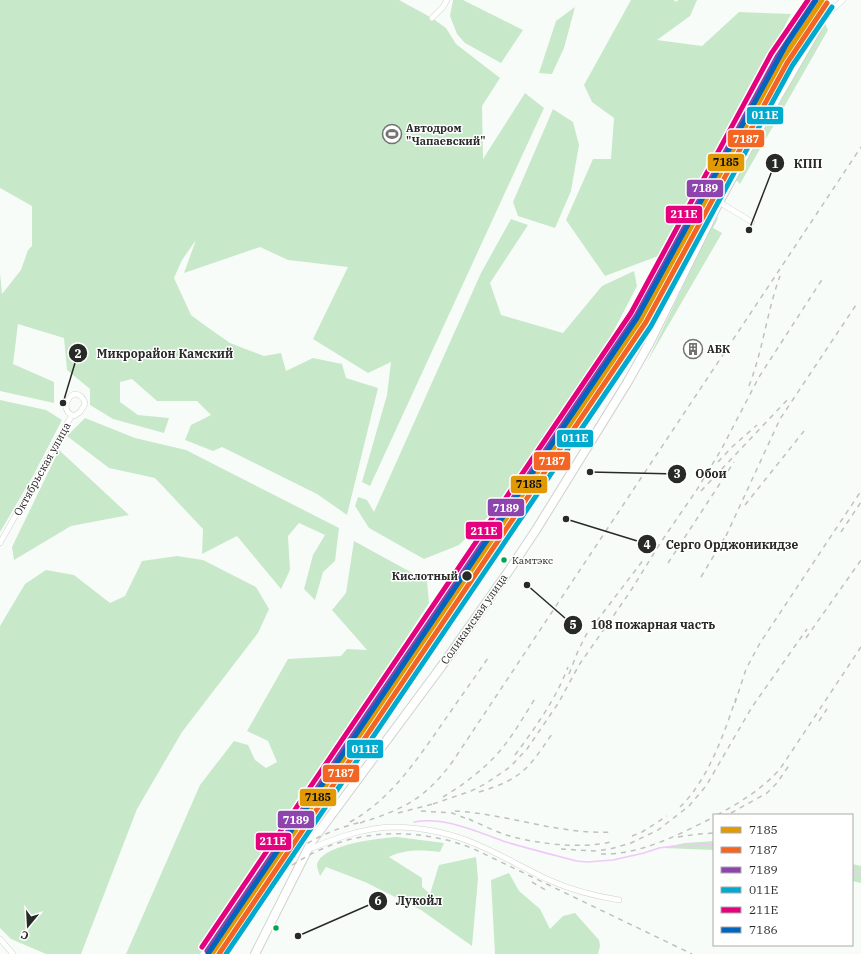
<svg xmlns="http://www.w3.org/2000/svg" width="861" height="954" font-family="'IBM Plex Serif',serif">
	<style>
		.green { fill: #c8e8ca }
		.lines { fill: none; stroke-linecap: round; stroke-linejoin: round }
		.stream { stroke: #f0c8f9; stroke-width: 1.5 }
		.minor-casing { stroke: #cfd2cf; stroke-width: 6 }
		.primary-casing { stroke: #cfd2cf; stroke-width: 10 }
		.minor { stroke: #fefffe; stroke-width: 5 }
		.primary { stroke: #fefffe; stroke-width: 8 }
		.rail { stroke: #bfc0bf; stroke-width: 1.5; stroke-dasharray: 5 5; stroke-linecap: butt }
		.rail-1-casing { stroke: #fff; stroke-width: 8 }
		.rail-2-casing { stroke: #fff; stroke-width: 8 }
		.rail-3-casing { stroke: #fff; stroke-width: 8 }
		.rail-4-casing { stroke: #fff; stroke-width: 8 }
		.rail-5-casing { stroke: #fff; stroke-width: 8 }
		.rail-6-casing { stroke: #fff; stroke-width: 8 }
		.rail-1 { stroke: #e29a04; stroke-width: 5 }
		.rail-2 { stroke: #f26522; stroke-width: 5 }
		.rail-3 { stroke: #8e44ad; stroke-width: 5 }
		.rail-4 { stroke: #00a9ce; stroke-width: 5 }
		.rail-5 { stroke: #e5007d; stroke-width: 5 }
		.rail-6 { stroke: #0065bd; stroke-width: 5 }
		.bus-dot { fill: #00a651; stroke: #fff; stroke-width: 1.5 }
		.stop-dot { fill: #282a28; stroke: #fff; stroke-width: 1.5 }
		.labels { text-anchor: middle; stroke-width: 3; stroke-linejoin: round; paint-order: stroke }
		.bus-label { font-size: 10px; fill: #282a28; stroke: #fff; text-anchor: start }
		.poi-label { font-size: 11px; font-weight: bold; fill: #282a28; stroke: #fff; text-anchor: start }
		.street-label { font-size: 11px; fill: #282a28; stroke: #fff }
		.stop-label { font-size: 11px; font-weight: bold; fill: #282a28; stroke: #fff; text-anchor: end }
		.leader { fill: none; stroke: #282a28; stroke-width: 1.5 }
		.callout-dot { fill: #282a28; stroke: #fff; stroke-width: 1.5 }
		.mark-label { font-size: 12px; text-anchor: middle; font-weight: bold; fill: #fff }
		.callout-label { font-size: 12px; text-anchor: middle; font-weight: bold; fill: #282a28; stroke: #fff; stroke-width: 3; stroke-linejoin: round; paint-order: stroke }
		.line-badge { stroke: #fff; stroke-width: 1.5 }
		.badge-label { font-size: 11px; text-anchor: middle; font-weight: bold; fill: #fff }
		.pale-badge-label { font-size: 11px; text-anchor: middle; font-weight: bold; fill: #111 }
	</style>
	<rect width="100%" height="100%" fill="#f8fcf8"/>
	<path class="green" d="M0 0H399L432 18 446 28 456 44 500 78 482 106 483 159 525 93 544 108 370 486 362 482 387 395 391 362 368 373 313 339 348 267 288 260 260 247 184 273 196 240 182 260 174 278 191 315 203 324 230 343 264 356 281 353 286 371 313 358 342 364 346 378 378 388 347 515 317 494 222 447 213 451 185 440 191 425 211 415 197 401H157L132 379 120 382V402L138 415 169 418 164 433 113 419 90 405V389L67 370 64 338 18 324 13 364 54 382V403L0 391V273L2 294 21 270 28 250 32 246V206L0 188Z
		M453 0H463L523 30 501 63 465 43 457 34 450 16Z
		M631 0H674L675 2 679 0H697L690 16 657 40 702 46 739 12 791 14 682 226 661 255 605 276 566 220 593 159H611L614 118 592 102 584 85Z
		M575 7 564 48 552 74 539 73 556 21Z
		M825 23 828 30 740 184 736 180Z
		M553 109 573 122 579 145 571 191 555 228 518 216 513 202Z
		M716 217 718 218 713 228 722 233 647 362Z
		M511 219 528 225 490 283 501 315 563 333 602 286 634 271 637 286 584 388 506 499 459 545 424 559 369 528 355 506 358 497 367 500 374 512 481 273Z
		M0 400 46 410 62 420 33 476 0 532Z
		M85 418 135 438 186 450 339 528 335 561 323 572 315 600 304 589 313 555 325 535 299 523 288 536 290 570 281 589 237 536 202 554 203 529 155 478 109 468 67 436Z
		M59 450 129 515 71 526 14 560 12 547Z
		M354 541 427 581 429 603 200 954H126L200 785 234 741 248 745 255 760 266 768 277 762 268 741 247 731 288 659 341 656 347 649 367 650 332 610 346 593Z
		M177 556 203 560 256 587 269 609 258 633 182 732 137 809 81 954H46L11 939 0 928V626L25 584 46 570 74 575 110 603 125 596 142 561Z
		M397 837 444 843 440 852C422 850 405 849 389 857L422 878V887L430 894 439 865 476 857 478 879 472 946 421 910 365 882 326 867 320 876C319 873 317 868 317 865 321 844 381 838 397 837Z
		M714 841V850L663 848 685 843Z
		M852 864 861 866V883L852 881Z
		M509 873 519 891 540 909 550 929 563 916 575 913 599 940 600 946 598 954H495L491 880Z"/>
	<g class="lines">
		<path class="stream" d="M414 822C445 816 477 832 506 842 529 849 554 855 577 861L587 862 613 860 644 853 659 848 681 845 691 846 703 844 714 845
			M852 870 857 873 861 874"/>
		<g class="minor-casing">
			<path id="minor" d="M432 18 443 7 447 0
				M819 21 843 0
				M719 202 752 222
				M74 394C80 394 84 398 85 404L80 412 74 416C62 412 65 399 74 394Z
				M0 543 72 415
				M307 850C334 839 362 828 392 827 420 827 452 833 478 845 502 855 525 869 549 880 571 890 594 896 619 900
				M0 939 13 954"/>
		</g>
		<g class="primary-casing">
			<path id="primary" d="M255 954 312 841 441 667 508 572 536 530 627 383 649 344 719 202 755 136 817 29C820 17 815 11 813 0"/>
		</g>
		<use href="#minor" class="minor"/>
		<use href="#primary" class="primary"/>
		<path class="rail" d="M749 386C763 350 767 311 780 276
			M718 462 732 447 757 425
			M701 491 789 398
			M745 505 804 431
			M841 532 861 502
			M726 536 780 419 858 302
			M668 563 734 462
			M701 577 728 532
			M806 638 861 560
			M569 674 578 651 586 635 644 559
			M735 703 746 669 760 643 861 491
			M819 721 827 709
			M515 755C535 728 556 699 568 667
			M479 792C522 779 528 769 552 734
			M443 797C463 785 483 770 498 753 513 736 524 716 536 697
			M433 804 471 791 485 784 510 767 527 749 559 702 579 665 630 592 661 542 696 491 721 450 759 377 823 278
			M680 807C708 780 724 734 736 698
			M421 811 452 813 473 821
			M455 811C508 814 559 835 613 832
			M398 813 437 803
			M731 813 767 793 777 783 790 764
			M717 815C741 802 762 789 780 769L861 647
			M469 819C482 825 496 832 510 836 538 844 582 849 611 842
			M350 822C390 800 416 761 442 724 457 702 473 680 488 658
			M360 823C404 809 425 799 453 761L861 147
			M632 836 642 832 667 816
			M678 837 699 834 714 833
			M561 849 595 851 610 849 631 843 658 830 689 806 706 786 752 707 807 629
			M601 854C641 855 680 834 714 817
			M284 862C305 840 336 828 365 821
			M532 882 549 892
			M269 884C325 831 404 821 474 849L692 954
			M217 954C323 794 437 639 543 480 569 442 595 405 619 366 694 247 749 116 828 0"/>
		<g class="rail-1-casing">
			<path id="rail-1" d="M212 954 641 319 782 60 822 0"/>
		</g>
		<g class="rail-2-casing">
			<path id="rail-2" d="M219 954 646 322 787 63 827 3"/>
		</g>
		<g class="rail-3-casing">
			<path id="rail-3" d="M207 951 636 316 777 57 815 0"/>
		</g>
		<g class="rail-4-casing">
			<path id="rail-4" d="M226 954 651 326 792 66 832 7"/>
		</g>
		<g class="rail-5-casing">
			<path id="rail-5" d="M202 947 631 313 771 54 808 0"/>
		</g>
		<g class="rail-6-casing">
			<path id="rail-6" d="M208 954 637 318 786 45 816 0"/>
		</g>
		<use href="#rail-1" class="rail-1"/>
		<use href="#rail-2" class="rail-2"/>
		<use href="#rail-3" class="rail-3"/>
		<use href="#rail-4" class="rail-4"/>
		<use href="#rail-5" class="rail-5"/>
		<use href="#rail-6" class="rail-6"/>
	</g>
	<defs>
		<g id="stadium-ring" transform="scale(1)"><circle r="9.5" fill="#fff" stroke="#717471" stroke-width="1.5"/><path d="M0-5a6.5 5 0 1 0 0 10a6.5 5 0 1 0 0-10ZM-3.5-1.8h7v3.6h-7Z" fill="#717471"/></g>
		<g id="building-ring" transform="scale(1)"><circle r="9.5" fill="#fff" stroke="#717471" stroke-width="1.5"/><path d="M-4-6H4V6H1V3H-1V6H-4ZM-2.5-4.3h1.7v1.8h-1.7ZM.8-4.3h1.7v1.8H.8ZM-2.5-1h1.7V.8h-1.7ZM.8-1h1.7V.8H.8Z" fill="#717471"/></g>
	</defs>
	<g fill-rule="evenodd">
		<use href="#stadium-ring" x="392" y="134"/>
		<use href="#building-ring" x="693" y="349"/>
	</g>
	<g class="bus-dot">
		<circle cx="504" cy="560" r="3.5"/>
		<circle cx="276" cy="928" r="3.5"/>
	</g>
	<circle class="stop-dot" cx="467" cy="576" r="5.5"/>
	<g class="labels">
		<g class="bus-label">
			<text x="512" y="564">Камтэкс</text>
		</g>
		<g class="poi-label">
			<text x="406" y="132">Автодром<tspan x="406" dy="13">"Чапаевский"</tspan></text>
			<text x="707" y="353">АБК</text>
		</g>
		<g class="street-label">
			<text transform="translate(42 469) rotate(-61)" y="4">Октябрьская улица</text>
			<text transform="translate(474 619) rotate(-55)" y="4">Соликамская улица</text>
		</g>
		<g class="stop-label">
			<text x="458" y="580">Кислотный</text>
		</g>
	</g>
	<path class="leader" d="M749 230L775 163M63 403L78 353M590 472L677 474M566 519L647 544M527 585L573 625M298 936L378 901"/>
	<g class="callout-dot">
		<circle cx="749" cy="230" r="4"/>
		<circle cx="63" cy="403" r="4"/>
		<circle cx="590" cy="472" r="4"/>
		<circle cx="566" cy="519" r="4"/>
		<circle cx="527" cy="585" r="4"/>
		<circle cx="298" cy="936" r="4"/>
		<circle cx="775" cy="163" r="10"/>
		<circle cx="78" cy="353" r="10"/>
		<circle cx="677" cy="474" r="10"/>
		<circle cx="647" cy="544" r="10"/>
		<circle cx="573" cy="625" r="10"/>
		<circle cx="378" cy="901" r="10"/>
	</g>
	<g class="mark-label">
		<text x="775" y="168">1</text>
		<text x="78" y="358">2</text>
		<text x="677" y="478">3</text>
		<text x="647" y="549">4</text>
		<text x="573" y="629">5</text>
		<text x="378" y="905">6</text>
	</g>
	<g class="callout-label">
		<text x="808" y="168">КПП</text>
		<text x="165" y="358">Микрорайон Камский</text>
		<text x="711" y="478">Обои</text>
		<text x="732" y="549">Серго Орджоникидзе</text>
		<text x="653" y="629">108 пожарная часть</text>
		<text x="419" y="905">Лукойл</text>
	</g>
	<g class="line-badge">
		<rect x="746" y="106" width="38" height="19" rx="4" fill="#00a9ce"/>
		<rect x="727" y="129" width="38" height="19" rx="4" fill="#f26522"/>
		<rect x="707" y="153" width="38" height="19" rx="4" fill="#e29a04"/>
		<rect x="686" y="179" width="38" height="19" rx="4" fill="#8e44ad"/>
		<rect x="665" y="205" width="38" height="19" rx="4" fill="#e5007d"/>
		<rect x="556" y="429" width="38" height="19" rx="4" fill="#00a9ce"/>
		<rect x="533" y="451" width="38" height="20" rx="4" fill="#f26522"/>
		<rect x="510" y="475" width="38" height="19" rx="4" fill="#e29a04"/>
		<rect x="487" y="498" width="38" height="19" rx="4" fill="#8e44ad"/>
		<rect x="465" y="521" width="38" height="19" rx="4" fill="#e5007d"/>
		<rect x="346" y="739" width="38" height="20" rx="4" fill="#00a9ce"/>
		<rect x="322" y="764" width="38" height="19" rx="4" fill="#f26522"/>
		<rect x="299" y="788" width="38" height="19" rx="4" fill="#e29a04"/>
		<rect x="277" y="810" width="38" height="19" rx="4" fill="#8e44ad"/>
		<rect x="255" y="832" width="37" height="19" rx="4" fill="#e5007d"/>
	</g>
	<g class="badge-label">
		<text x="765" y="119">011Е</text>
		<text x="746" y="143">7187</text>
		<text x="705" y="192">7189</text>
		<text x="684" y="218">211Е</text>
		<text x="575" y="442">011Е</text>
		<text x="552" y="465">7187</text>
		<text x="506" y="512">7189</text>
		<text x="484" y="535">211Е</text>
		<text x="365" y="753">011Е</text>
		<text x="341" y="777">7187</text>
		<text x="296" y="824">7189</text>
		<text x="273" y="845">211Е</text>
	</g>
	<g class="pale-badge-label">
		<text x="726" y="166">7185</text>
		<text x="529" y="488">7185</text>
		<text x="318" y="801">7185</text>
	</g>
	<rect x="713" y="814" width="140" height="132" fill="#ffffff" stroke="#a9aaa9"/>
	<rect x="721" y="827" width="20" height="6" fill="#e29a04" stroke="#a9aaa9"/>
	<text x="749" y="834" font-size="12" fill="#282a28">7185</text>
	<rect x="721" y="847" width="20" height="6" fill="#f26522" stroke="#a9aaa9"/>
	<text x="749" y="854" font-size="12" fill="#282a28">7187</text>
	<rect x="721" y="867" width="20" height="6" fill="#8e44ad" stroke="#a9aaa9"/>
	<text x="749" y="874" font-size="12" fill="#282a28">7189</text>
	<rect x="721" y="887" width="20" height="6" fill="#00a9ce" stroke="#a9aaa9"/>
	<text x="749" y="894" font-size="12" fill="#282a28">011Е</text>
	<rect x="721" y="907" width="20" height="6" fill="#e5007d" stroke="#a9aaa9"/>
	<text x="749" y="914" font-size="12" fill="#282a28">211Е</text>
	<rect x="721" y="927" width="20" height="6" fill="#0065bd" stroke="#a9aaa9"/>
	<text x="749" y="934" font-size="12" fill="#282a28">7186</text>
	<g transform="translate(28 926) rotate(198)" stroke="#ffffff" stroke-width="3" paint-order="stroke">
	<path d="M0-3L7 15L0 10L-7 15Z" fill="#282a28"/>
	<text y="-6" font-size="11" font-weight="bold" text-anchor="middle" fill="#282a28">С</text>
	</g>
</svg>
